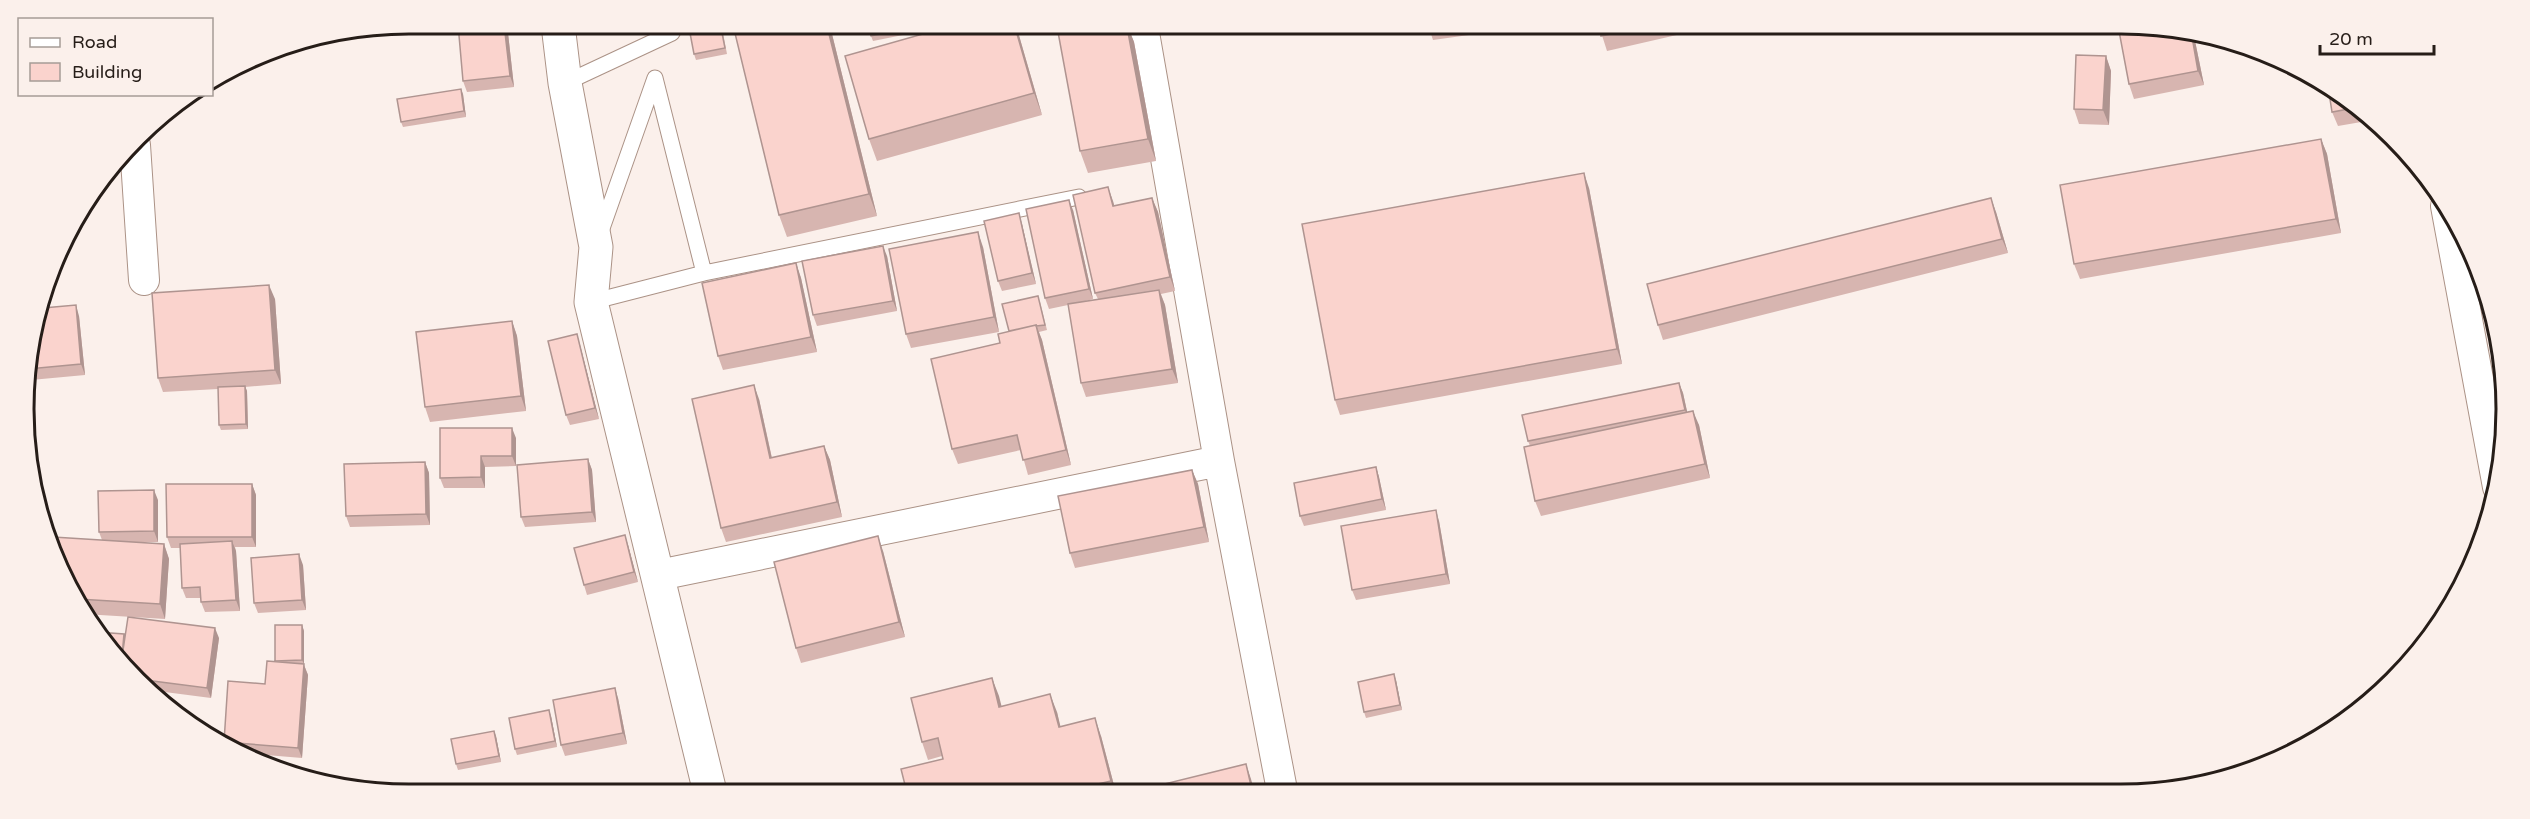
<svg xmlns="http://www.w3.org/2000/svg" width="2530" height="819" font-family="'Varela Round',sans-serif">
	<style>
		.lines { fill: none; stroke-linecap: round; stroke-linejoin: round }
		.service-casing { stroke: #ab9286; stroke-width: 17 }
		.minor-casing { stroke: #ab9286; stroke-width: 32 }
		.tertiary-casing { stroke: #ab9286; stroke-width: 35 }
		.service { stroke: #fff; stroke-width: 15 }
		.minor { stroke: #fff; stroke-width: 30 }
		.tertiary { stroke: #fff; stroke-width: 33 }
		.wall { fill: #d7b5b0 }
		.shaded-wall { fill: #af9490 }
		.building { fill: #fad3cd; stroke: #af9490; stroke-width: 1.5 }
		.rim { fill: none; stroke: #261d18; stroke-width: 3 }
	</style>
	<rect width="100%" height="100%" fill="#fbf0eb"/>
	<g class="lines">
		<g class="service-casing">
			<path id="service" d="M565 83 672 33 676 25
				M600 234 655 78 704 273
				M591 302 704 273 1079 197"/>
		</g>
		<g class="minor-casing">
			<path id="minor" d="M1143 27 1219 461 1282 790
				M135 145 144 280
				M2446 206 2498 487
				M659 575 1219 461"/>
		</g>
		<g class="tertiary-casing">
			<path id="tertiary" d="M558 25 565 83 596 247 591 302 709 788"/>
		</g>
		<use href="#service" class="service"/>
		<use href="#minor" class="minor"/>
		<use href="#tertiary" class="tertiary"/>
	</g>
	<path class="wall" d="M507 24 514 87 467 92 463 81Z
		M733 25 830 26 877 216 787 237 779 215Z
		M906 26 908 34 873 41 871 36Z
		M1089 27H1128L1134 42 1156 161 1088 173 1080 151Z
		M1429 28 1512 29 1433 40Z
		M1600 29H1703L1607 51Z
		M2119 31H2193L2204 85 2134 99 2129 84Z
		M1018 32 1042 115 877 161 869 139Z
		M723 33 727 54 696 60 694 54Z
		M2106 56 2111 71 2109 125 2079 124 2074 109Z
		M2335 89 2367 121 2338 126 2332 112Z
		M463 94 466 117 403 127 401 122Z
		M2321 139 2327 154 2341 233 2080 279 2074 264Z
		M1589 188 1622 364 1340 415 1335 400Z
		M1152 198 1158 212 1175 291 1161 294 1165 305 1178 383 1086 397 1081 383 1068 305 1049 309 1045 298 1073 210 1093 299 1078 303 1098 299 1095 293 1113 201 1114 206Z
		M1996 212 2008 253 1663 340 1658 325Z
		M1022 224 1036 284 1002 291 998 281Z
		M983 247 999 332 911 348 906 334Z
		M887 256 897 311 817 326 813 315Z
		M796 263 801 278 817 352 723 370 718 356Z
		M275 299 281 384 245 387 247 391 248 429 221 430 219 425 218 389 163 392 158 378Z
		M1040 302 1047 330 1039 332 1042 340 1071 465 1028 475 1021 450 958 464 952 449 1009 331Z
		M79 316 85 375 31 380 28 371 27 360Z
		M512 321 517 336 526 411 430 422 425 407Z
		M580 345 599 419 570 425 566 415Z
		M1679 383 1683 393 1687 412 1699 425 1710 478 1541 516 1535 501 1530 446 1528 441Z
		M759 399 772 458 824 446 830 460 842 517 726 542 721 528Z
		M516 438V466L485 467V488H444L440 478Z
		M588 459 592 470 596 522 525 527 521 517Z
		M425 462 429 473 430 525 350 527 346 516Z
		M1376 467 1379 477 1386 510 1304 526 1300 516Z
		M1192 470 1198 484 1209 542 1075 568 1070 553Z
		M252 484 256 495V547H235L236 551 240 611 205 612 201 602V598H186L182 588 180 548H171L167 537Z
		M158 500V542H127L164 544 169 559 165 619 84 614 53 544 102 540 99 532Z
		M1439 521 1450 584 1356 600 1352 590Z
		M628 545 638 582 587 595 584 585Z
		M883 551 905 637 801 663 796 648Z
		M303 565 306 610 258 613 254 603Z
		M302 625 304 631V665L308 675 302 758 254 754 224 742 265 684 276 662 275 661Z
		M97 632 124 634 125 638H219L211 698 157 691Z
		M992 678 1001 706 1057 712 1060 727 1101 736 1115 789H906L943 759 942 756 928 760 922 742Z
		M1396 680 1402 710 1366 718 1364 712Z
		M618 698 627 744 565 756 561 745Z
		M551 716 557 747 517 755 515 749Z
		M496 736 501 762 458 770 456 764Z"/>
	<path class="shaded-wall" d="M504 24H507L514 87 510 76Z
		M827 26H830L877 216 869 194Z
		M1015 27H1017L1018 32 1042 115 1034 93Z
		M1127 27H1128L1134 42 1156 161 1148 139Z
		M2191 31H2193L2204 85 2198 71Z
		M2106 56 2111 71 2109 125 2103 110Z
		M461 89 463 94 466 117 464 111Z
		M2321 139 2327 154 2341 233 2336 219Z
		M1584 173 1589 188 1622 364 1617 349Z
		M1108 187 1113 201 1118 221 1113 206Z
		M1152 198 1158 212 1175 291 1170 277Z
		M1991 198 1996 212 2008 253 2002 239Z
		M1069 200 1073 210 1093 299 1089 289Z
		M1019 213 1022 224 1036 284 1032 273Z
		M978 232 983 247 999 332 994 317Z
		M883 246 887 256 897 311 893 301Z
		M796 263 801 278 817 352 811 337Z
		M269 285 275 299 281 384 275 370Z
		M1159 290 1165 305 1178 383 1172 369Z
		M76 305 79 316 85 375 81 364Z
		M512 321 517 336 526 411 521 396Z
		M1036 325 1042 340 1071 465 1066 450Z
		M577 334 580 345 599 419 595 408Z
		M1679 383 1683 393 1689 420 1685 410Z
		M754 385 759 399 775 473 770 458Z
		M245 386 247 391 248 429 246 424Z
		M1693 411 1699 425 1710 478 1705 464Z
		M512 428 516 438V466L512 456Z
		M824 446 830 460 842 517 837 502Z
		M481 456 485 467V488L481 477Z
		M588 459 592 470 596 522 592 512Z
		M425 462 429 473 430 525 426 514Z
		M1376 467 1379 477 1386 510 1382 499Z
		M1192 470 1198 484 1209 542 1204 527Z
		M252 484 256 495V547L252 537Z
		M154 490 158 500V542L154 531Z
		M1436 510 1439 521 1450 584 1446 574Z
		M625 535 628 545 638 582 634 572Z
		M878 536 883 551 905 637 899 622Z
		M232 541 236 551 240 611 236 600Z
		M164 544 169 559 165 619 160 604Z
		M299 554 303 565 306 610 302 600Z
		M302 625 304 631V665L308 675 302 758 298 748 304 664 302 660Z
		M215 628 219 638 211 698 207 688Z
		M1394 674 1396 680 1402 710 1400 705Z
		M992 678 999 696 1006 724 999 707Z
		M615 688 618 698 627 744 623 733Z
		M1050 694 1057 712 1065 745 1059 727Z
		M549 710 551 716 557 747 555 741Z
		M1095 718 1101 736 1115 789H1114L1111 781Z
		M494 731 496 736 501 762 499 756Z
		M1246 764 1251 779 1254 790H1252Z"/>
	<path class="building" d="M458 24H504L510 76 463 81Z
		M733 25 827 26 869 194 779 215Z
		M868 26H905L906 29 871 36Z
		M951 26 1015 27 1034 93 869 139 845 56Z
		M1089 27H1127L1148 139 1080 151 1058 32Z
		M721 28 725 48 694 54 690 33Z
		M1600 29H1634L1601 36Z
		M2119 31H2191L2198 71 2129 84Z
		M2076 55 2106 56 2103 110 2074 109Z
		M2328 86 2335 89 2354 108 2332 112Z
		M461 89 464 111 401 122 397 99Z
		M2321 139 2336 219 2074 264 2060 185Z
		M1584 173 1617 349 1335 400 1302 224Z
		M1108 187 1113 206 1152 198 1170 277 1095 293 1073 195Z
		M1991 198 2002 239 1658 325 1647 284Z
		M1069 200 1089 289 1045 298 1026 209Z
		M1019 213 1032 273 998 281 984 221Z
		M978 232 994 317 906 334 889 249Z
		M883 246 893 301 813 315 802 261Z
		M796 263 811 337 718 356 702 283Z
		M269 285 275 370 158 378 152 293Z
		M1159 290 1172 369 1081 383 1068 304Z
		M1038 296 1045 325 1036 326V325L1009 331 1002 304Z
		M76 305 81 364 28 369 27 360 43 308Z
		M512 321 521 396 425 407 416 332Z
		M1036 325 1066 450 1023 460 1017 435 952 449 931 359 1000 343 998 334Z
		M577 334 595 408 566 415 548 341Z
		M1679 383 1685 410 1528 441 1522 415Z
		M754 385 770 458 824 446 837 502 721 528 692 399Z
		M245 386 246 424 219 425 218 387Z
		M1693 411 1705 464 1535 501 1524 447Z
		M440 428H512V456H481V477L440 478Z
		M588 459 592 512 521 517 517 465Z
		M425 462 426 514 346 516 344 464Z
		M1376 467 1382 499 1300 516 1294 483Z
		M1192 470 1204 527 1070 553 1058 496Z
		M166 484H252V537H167Z
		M154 490V531L99 532 98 491Z
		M1436 510 1446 574 1352 590 1341 526Z
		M625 535 634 572 584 585 574 548Z
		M878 536 899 622 796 648 774 562Z
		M53 537 164 544 160 604 78 599 53 544Z
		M232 541 236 600 201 602 200 587 182 588 180 544Z
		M299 554 302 600 254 603 251 558Z
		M128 617 215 628 207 688 145 680 122 657Z
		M275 625H302V660L275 661Z
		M97 632 124 634 122 656Z
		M267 661 304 664 298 748 224 742 228 681 265 684Z
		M1394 674 1400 705 1364 712 1358 682Z
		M992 678 999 707 1050 694 1059 727 1095 718 1111 781 1076 789H906L901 769 943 759 938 738 922 742 911 698Z
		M615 688 623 733 561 745 553 700Z
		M549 710 555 741 515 749 509 718Z
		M494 731 499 756 456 764 451 739Z
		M1246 764 1252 790 1148 789V788Z"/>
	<path d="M0 0H2530V819H0ZM409 34H2121A375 375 0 0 1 2496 409V409A375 375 0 0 1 2121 784H409A375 375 0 0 1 34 409V409A375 375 0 0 1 409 34Z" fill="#fbf0eb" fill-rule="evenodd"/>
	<path class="rim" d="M409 34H2121A375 375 0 0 1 2496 409V409A375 375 0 0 1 2121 784H409A375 375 0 0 1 34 409V409A375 375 0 0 1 409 34Z"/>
	<rect x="18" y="18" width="195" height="78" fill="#fbf0eb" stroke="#a69c97" stroke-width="1.5"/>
	<rect x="30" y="38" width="30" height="9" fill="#ffffff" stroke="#a69c97" stroke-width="1.5"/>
	<text x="72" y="48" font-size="18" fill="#261d18">Road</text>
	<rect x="30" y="63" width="30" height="18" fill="#fad3cd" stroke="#a69c97" stroke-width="1.5"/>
	<text x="72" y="78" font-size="18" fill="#261d18">Building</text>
	<path d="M2320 45v9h114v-9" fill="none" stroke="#261d18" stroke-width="3"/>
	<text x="2329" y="45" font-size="18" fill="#261d18" stroke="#fbf0eb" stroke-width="4.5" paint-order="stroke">20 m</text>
</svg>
